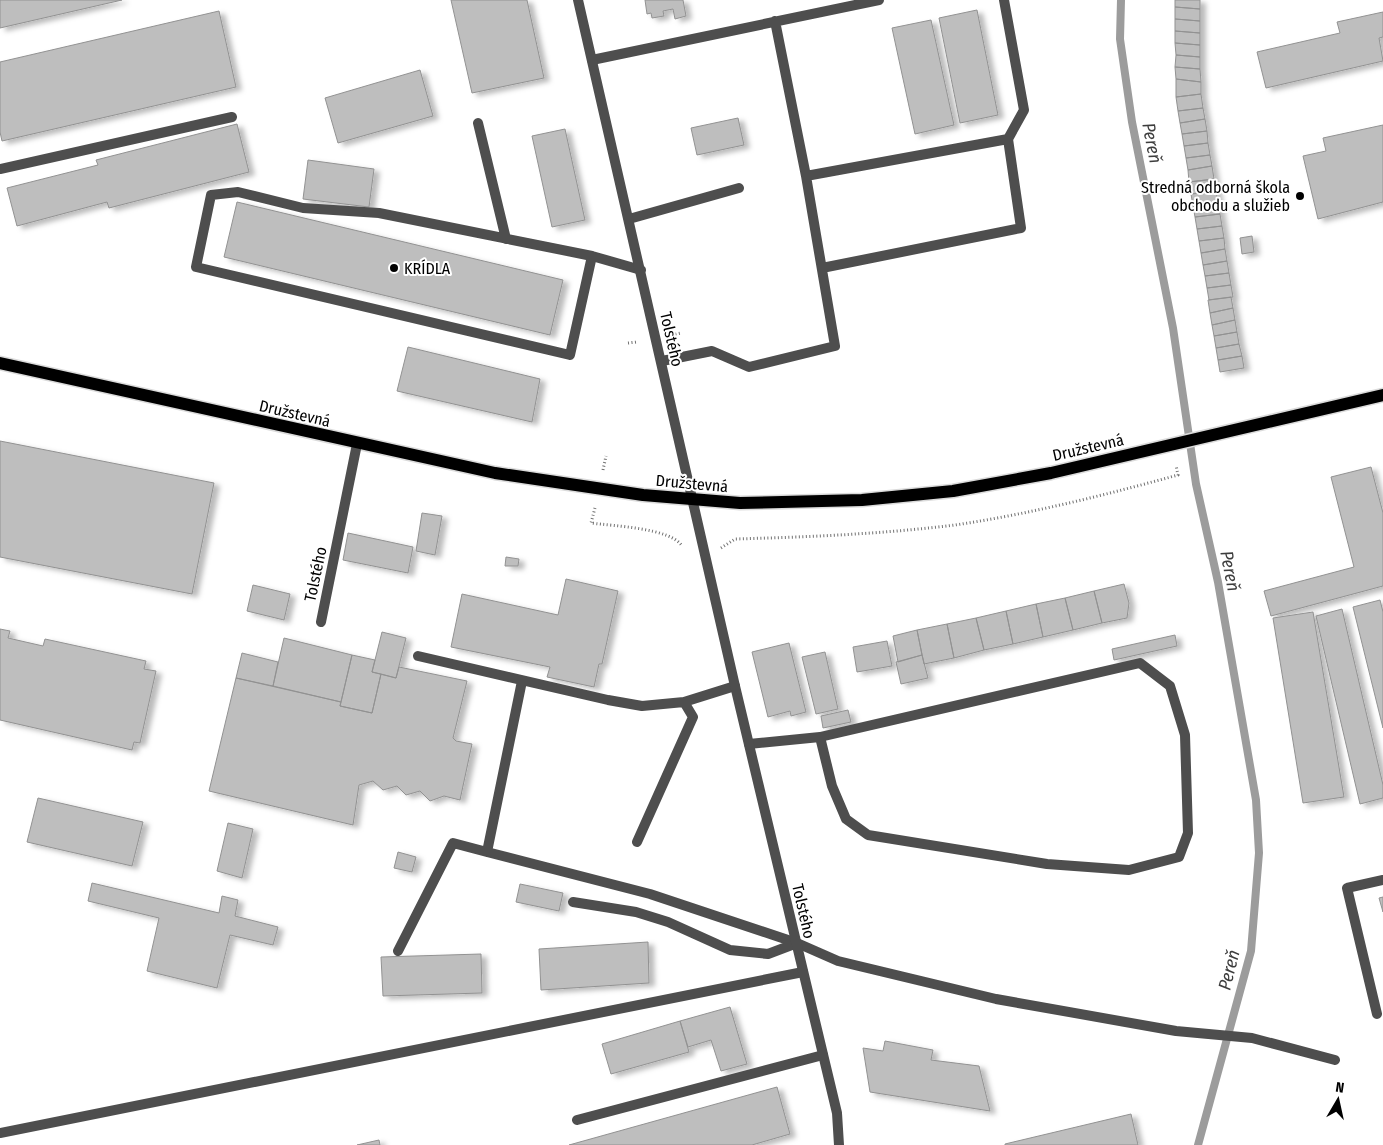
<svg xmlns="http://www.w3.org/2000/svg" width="1383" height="1145" font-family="'Fira Sans Condensed',sans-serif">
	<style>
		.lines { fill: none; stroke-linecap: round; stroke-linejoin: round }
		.stream { stroke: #9c9c9c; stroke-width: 8 }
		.building { fill: #bebebe; stroke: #929292; filter: url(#shadow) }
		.primary-casing { stroke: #dbdbdb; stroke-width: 15 }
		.path { stroke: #707070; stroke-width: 3; stroke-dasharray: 1 2.5; stroke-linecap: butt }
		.service { stroke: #4e4e4e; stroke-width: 10 }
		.minor { stroke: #4e4e4e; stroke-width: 10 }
		.primary { stroke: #000; stroke-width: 12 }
		.poi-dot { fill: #000; stroke: #fff; stroke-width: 2 }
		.labels { text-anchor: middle; stroke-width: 4; stroke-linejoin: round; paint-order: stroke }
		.poi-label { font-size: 16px; fill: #000; stroke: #fff; text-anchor: end }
		.street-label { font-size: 16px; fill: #000; stroke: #fff }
		.water-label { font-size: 18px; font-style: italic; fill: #3d3d3d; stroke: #fff }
	</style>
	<defs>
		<filter id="shadow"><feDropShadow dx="5.5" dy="3" stdDeviation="2.5" flood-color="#0004"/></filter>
	</defs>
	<rect width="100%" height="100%" fill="#fff"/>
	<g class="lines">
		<path class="stream" d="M1121 0 1120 39 1132 122 1173 328 1196 484 1218 582 1256 800 1259 853 1251 951 1198 1145"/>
	</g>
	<path class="building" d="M0 0H122L0 28Z
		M451 0H527L544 78 472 93Z
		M645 0H683L686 16 675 19 673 9 663 11 664 16 652 18 651 13 647 14Z
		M1175 0H1200V9L1175 7Z
		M1175 7 1200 9V21L1175 19Z
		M977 10 998 115 960 123 939 18Z
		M219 11 236 87 2 141 0 132V62Z
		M1383 12V37L1379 38 1383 61 1266 88 1257 52 1340 33 1337 22Z
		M1175 19 1200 21V33L1175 31Z
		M931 20 954 125 915 134 892 28Z
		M1175 31 1200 33V45L1175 43Z
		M1175 43 1200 45V57L1176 55Z
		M1176 55 1200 57V69L1175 67Z
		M1175 67 1200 69 1201 82 1176 79Z
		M420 70 433 116 338 143 325 98Z
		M1176 79 1201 82V94L1176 97Z
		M1201 94 1203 108 1178 111 1176 97Z
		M1203 108 1205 119 1180 123 1178 111Z
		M738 118 744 145 697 155 691 128Z
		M1205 119 1207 131 1182 134 1180 123Z
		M237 124 249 172 109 208 107 202 17 226 7 188 98 165 96 160Z
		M1383 125V202L1318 219 1303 156 1326 151 1323 138Z
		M565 129 585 220 552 227 532 136Z
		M1207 131 1208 143 1184 146 1182 134Z
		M1208 143 1210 155 1186 158 1184 146Z
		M1210 155 1212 166 1188 170 1186 158Z
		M308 160 374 169 369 207 303 199Z
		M1212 166 1214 179 1189 182 1188 170Z
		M1214 179 1216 191 1191 194 1189 182Z
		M1216 191 1218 202 1193 206 1191 194Z
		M237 202 563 280 550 335 224 257Z
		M1218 202 1220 214 1195 217 1193 206Z
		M1220 214 1222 226 1197 229 1195 217Z
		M1222 226 1224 238 1199 241 1197 229Z
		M1252 236 1254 252 1242 254 1240 238Z
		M1224 238 1225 249 1201 253 1199 241Z
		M1225 249 1227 261 1203 265 1201 253Z
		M1227 261 1229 273 1205 276 1203 265Z
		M1229 273 1231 285 1207 288 1205 276Z
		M1231 285 1233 297 1209 300 1207 288Z
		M1231 297 1233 308 1210 313 1208 300Z
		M1233 308 1235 320 1212 325 1210 313Z
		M1235 320 1237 332 1214 336 1212 325Z
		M1237 332 1239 344 1216 348 1214 336Z
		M1239 344 1242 356 1218 360 1216 348Z
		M408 347 540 379 532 422 397 391Z
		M1242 356 1244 368 1220 372 1218 360Z
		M0 441 214 483 192 594 0 557Z
		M1371 467 1383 513V586L1271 616 1264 591 1354 567 1331 477Z
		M422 513 442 516 435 555 416 551Z
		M348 533 413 547 408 573 343 560Z
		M506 557 519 559 518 566H505Z
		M566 579 618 591 602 664H599L594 687 547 677 550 667 451 647 462 594 558 615Z
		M1124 584 1129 603 1127 618 1102 623 1094 591Z
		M253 585 290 594 284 620 247 611Z
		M1094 591 1102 623 1073 630 1065 598Z
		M1065 598 1073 630 1043 637 1036 604Z
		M1380 600 1383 612V728L1353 607Z
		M1036 604 1043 637 1013 644 1006 611Z
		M1342 609 1383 785V798L1360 804 1316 616Z
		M1006 611 1013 644 984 650 976 618Z
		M1313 612 1344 797 1303 803 1273 618Z
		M976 618 984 650 954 658 947 624Z
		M947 624 954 658 924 664 917 630Z
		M0 629 10 631 8 638 43 646 45 639 146 661 144 669 156 671 140 743 134 742 132 750 0 720Z
		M917 630 922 655 898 662 893 636Z
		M382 632 406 638 396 678 372 672Z
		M1175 635 1177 646 1114 660 1112 649Z
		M284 638 352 655 341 702 273 686Z
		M887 641 892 666 857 672 853 647Z
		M789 643 806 712 791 716 790 711 768 717 752 652Z
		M825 652 838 709 816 714 802 657Z
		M242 653 278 662 273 686 236 678Z
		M352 655 375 660 372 672 381 674 372 713 340 706Z
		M922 655 928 678 901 684 896 662Z
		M399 667 467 681 453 738 456 741 472 744 460 800 444 796 430 801 420 791 406 795 397 786 383 790 373 781 359 785 353 825 209 791 236 678 341 702 340 706 372 713 381 674 396 678Z
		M848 710 851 722 823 728 821 716Z
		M38 798 143 822 132 866 27 842Z
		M228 823 253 829 242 878 217 871Z
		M398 852 416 857 412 872 394 868Z
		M92 883 219 913 222 896 238 900 235 916 278 927 273 945 230 935 217 988 147 971 159 918 88 901Z
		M520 884 563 893 559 911 516 902Z
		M1383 897V912L1379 898Z
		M648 942 649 983 541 990 539 949Z
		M481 954 482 993 383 996 381 957Z
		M730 1007 747 1064 721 1071 711 1040 688 1047 680 1021Z
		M680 1021 689 1052 611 1074 602 1044Z
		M885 1041 933 1050 931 1060 979 1066 990 1111 870 1092 863 1048 883 1051Z
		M777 1087 790 1134 752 1145H569Z
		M1131 1114 1138 1145H1005V1144Z
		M379 1140 380 1145H357Z"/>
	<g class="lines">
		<g class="primary-casing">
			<path id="primary" d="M0 363 495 473 643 495 740 503 862 500 953 491 1051 473 1383 395"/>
		</g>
		<path class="path" d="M672 335 681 333
			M628 343 637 342
			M603 470 606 456
			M595 508 591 523C613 526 671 528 682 546
			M721 548 735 539C809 537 882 534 955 525 1030 514 1105 495 1178 475L1176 465"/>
		<path class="service" d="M775 21 806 176 1008 139 1024 110 1004 0
			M592 60 879 0
			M478 123 506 239
			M0 169 232 117
			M629 219 739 188
			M592 256 570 355 196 267 211 195 238 192 303 208 379 213 592 256 641 270
			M822 268 1021 228 1008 139
			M662 361 712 351 749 367 835 346 806 176
			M321 622 357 444
			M418 656 608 700 642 706 684 702 735 686
			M522 681 487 852 650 894 797 943 838 961 996 999 1176 1031 1252 1038 1335 1060
			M749 744 820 737 1140 663 1170 686 1185 735 1188 833 1179 857 1129 870 1047 864 868 835 846 819 832 786 820 737
			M637 842 693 717 684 702
			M573 902 636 912 668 922 730 950 768 954 797 943
			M398 951 453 843 487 852
			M1377 1014 1347 888 1383 880
			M577 1120 823 1055
			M0 1133 803 972"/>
		<path class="minor" d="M578 0 735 686 837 1113 839 1145"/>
		<use href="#primary" class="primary"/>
	</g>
	<g class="poi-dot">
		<circle cx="1300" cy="196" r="5"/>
		<circle cx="394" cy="268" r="5"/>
	</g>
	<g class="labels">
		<g class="poi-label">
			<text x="1290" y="193">Stredná odborná škola<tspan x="1290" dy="18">obchodu a služieb</tspan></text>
			<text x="404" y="274" text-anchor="start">KRÍDLA</text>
		</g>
		<g class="street-label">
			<text transform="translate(672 339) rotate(77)" y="6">Tolstého</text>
			<text transform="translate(295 413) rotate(13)" y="6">Družstevná</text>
			<text transform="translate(1088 447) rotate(-13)" y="6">Družstevná</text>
			<text transform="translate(692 483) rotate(5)" y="6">Družstevná</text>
			<text transform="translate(315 574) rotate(-78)" y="6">Tolstého</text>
			<text transform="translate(804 911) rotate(77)" y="6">Tolstého</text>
		</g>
		<g class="water-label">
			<text transform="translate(1152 143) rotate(79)" y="6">Pereň</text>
			<text transform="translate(1230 571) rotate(79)" y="6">Pereň</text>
			<text transform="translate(1229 970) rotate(-76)" y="6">Pereň</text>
		</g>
	</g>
	<g transform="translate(1338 1100) rotate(9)" stroke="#ffffff" stroke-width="4" paint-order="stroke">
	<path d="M0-4L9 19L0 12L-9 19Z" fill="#000000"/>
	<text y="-8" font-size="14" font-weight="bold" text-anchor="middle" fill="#000000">N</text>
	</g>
</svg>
